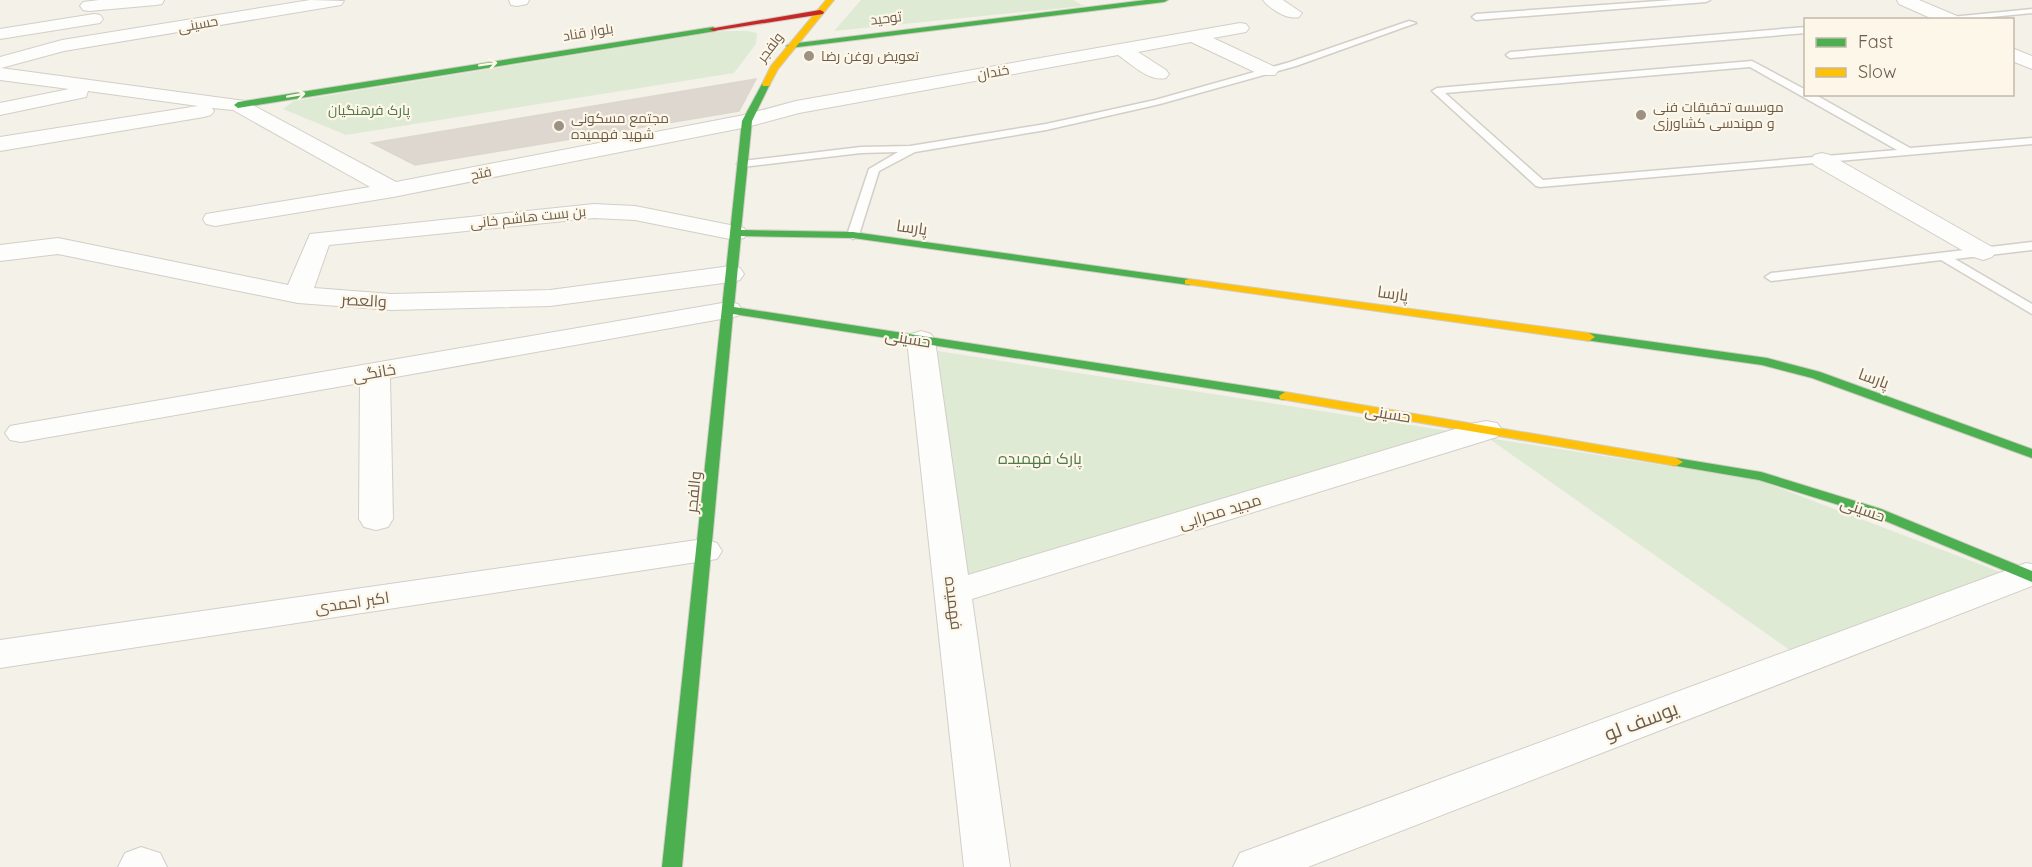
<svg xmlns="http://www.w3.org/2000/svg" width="2032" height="867" font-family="Quicksand,Cairo,sans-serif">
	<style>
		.green { fill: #dfead5 }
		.building { fill: #ddd7cf; stroke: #dcd6cc; stroke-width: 1.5 }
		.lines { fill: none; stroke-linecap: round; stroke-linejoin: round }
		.lane-casing { stroke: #d3cec7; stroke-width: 3 }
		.street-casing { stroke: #d3cec7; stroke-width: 2 }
		.fast-casing { stroke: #d2cdc4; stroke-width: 2 }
		.slow-casing { stroke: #d2cdc4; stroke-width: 2 }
		.jam-casing { stroke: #d2cdc4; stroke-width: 2 }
		.lane { fill: #fdfdfc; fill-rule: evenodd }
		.street { fill: #fdfdfc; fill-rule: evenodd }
		.fast { fill: #4caf50; fill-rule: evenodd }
		.slow { fill: #ffc107; fill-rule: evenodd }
		.jam { fill: #c62828; fill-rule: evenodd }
		.oneway { stroke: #fdf7e9 }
		.poi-dot { fill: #9d9183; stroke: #fdf7e9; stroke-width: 2 }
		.labels { text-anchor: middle; stroke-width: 4.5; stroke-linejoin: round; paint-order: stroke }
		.far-street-label { font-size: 14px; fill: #6e5d4c; stroke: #fdf7e9 }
		.far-poi-label { font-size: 14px; fill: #6e5d4c; stroke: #fdf7e9; text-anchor: start }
		.far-park-label { font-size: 14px; fill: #517949; stroke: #fdf7e9 }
		.street-label { font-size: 16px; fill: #6e5d4c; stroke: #fdf7e9 }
		.park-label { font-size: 16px; fill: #517949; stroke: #fdf7e9 }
		.near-street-label { font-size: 20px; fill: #6e5d4c; stroke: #fdf7e9 }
	</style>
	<rect width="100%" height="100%" fill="#f4f1e9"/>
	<path class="green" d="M861 0H1073L1084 6 834 31Z
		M723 31H748L757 33 756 44 734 73 346 135 283 109 294 101Z
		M938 351 1449 431 960 577Z
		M1488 438 1758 480 2003 573 1791 651Z"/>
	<path class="building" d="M756 79 739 111 415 165 372 143Z"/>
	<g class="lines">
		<g class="lane-casing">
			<path id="lane" d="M1673 0H1710L1706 2 1476 20 1472 17 1476 14Z
				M2032 9V13L1961 20H1921Z
				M1409 21 1416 23 1296 66 1160 104 1046 130 915 152 879 171 859 235 853 239 847 235 869 169 898 152 861 153 742 167 737 164 742 161 861 147 910 146 1046 124 1155 100 1290 62Z
				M1806 27V33L1510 58 1506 55 1510 52Z
				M1752 61 1806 90V94H1814L1910 148 2032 138V144L1540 187 1536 186 1432 91 1437 88ZM1750 67 1897 150 1543 180 1445 93Z
				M2032 242V250L1955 259 2032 304V314L1941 260 1771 281 1765 277 1771 273Z"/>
		</g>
		<g class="street-casing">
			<path id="street" d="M99 0H164L162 4 156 5 89 11 83 10 80 6 83 2Z
				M310 0 344 1 341 5 335 6 64 51 1 68 245 101 396 182 744 115 796 101 1240 23 1246 24 1249 28 1246 32 1213 38 1275 67 1278 71 1275 75H1261L1191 42 1138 52 1166 70 1169 74 1166 78C1149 82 1131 64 1118 55L799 113 747 127 393 197 215 226 206 224 203 219 206 214 370 187 233 110 212 108 214 111 211 115 204 117 0 151V137L198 106 88 91 86 97 0 115V103L69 89 0 80V57L62 40Z
				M509 0H529L527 4 517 6 511 5Z
				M1263 0H1283L1302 13 1299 17C1287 20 1270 9 1263 0Z
				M1897 0H1919L1957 16 1959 20H1935L1899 4Z
				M94 14 100 15 103 19 100 23 0 39V29Z
				M2012 48 2032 56V69L2012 61Z
				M1822 153 1830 155 1992 247 1996 252 1992 257 1983 260 1974 257 1814 165 1811 160 1814 155Z
				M594 204 635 206 735 226 744 228 747 233 744 238 735 240 635 220 594 218 329 245 314 288 392 294 550 290 731 266 740 268 744 274 740 280 731 282 550 306 392 310 298 303 58 254 0 261V245L58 238 288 285 310 234Z
				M728 302 738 304 742 310 738 316 390 378 393 519 388 527 376 530 364 527 359 519 360 383 21 442 10 440 5 433 10 426 21 424Z
				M921 331 931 334 935 340 968 575 1475 423 1486 421 1497 423 1502 430 1497 437 972 599 1010 867H964L907 340 911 334Z
				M704 539 717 543 722 551 717 559 0 668V640Z
				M2026 563 2032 564V586L1308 867H1233L1240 853Z
				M141 847 160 853 167 867H118L125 853Z"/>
		</g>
		<g class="fast-casing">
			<path id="fast" d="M1146 0H1168L1164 2 790 48 786 46 790 44Z
				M713 27 717 29 716 31 238 108 234 105 238 102Z
				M766 81 770 84 752 121 741 230 853 232 1189 279 1195 282 1189 285 853 238 741 236 734 307 1285 392 1291 396 1285 400 733 314 682 867H662L742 121 762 84Z
				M1589 333 1767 358 1820 372 2032 449V458L1812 378 1762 365 1585 340 1583 337 1585 334Z
				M1676 458 1761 472 1881 509 2032 571V582L1871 515 1759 480 1671 465 1669 462Z"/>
		</g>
		<g class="slow-casing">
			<path id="slow" d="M826 0H834L778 69 769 86H763L762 84 771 66Z
				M1189 279 1589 333 1595 337 1589 341 1185 284V280Z
				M1285 392 1676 458 1683 462 1676 466 1280 399 1279 396Z"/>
		</g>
		<g class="jam-casing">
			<path id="jam" d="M820 10 824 12 823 14 713 31 709 29Z"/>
		</g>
		<use href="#lane" class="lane"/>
		<use href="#street" class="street"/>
		<use href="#fast" class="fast"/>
		<use href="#slow" class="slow"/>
		<use href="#jam" class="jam"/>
	</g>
	<defs><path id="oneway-shaft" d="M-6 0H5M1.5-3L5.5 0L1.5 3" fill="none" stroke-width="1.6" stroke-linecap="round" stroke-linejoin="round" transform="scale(1.5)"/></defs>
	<g class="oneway">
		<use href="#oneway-shaft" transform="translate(488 64) rotate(-9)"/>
		<use href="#oneway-shaft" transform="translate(296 95) rotate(-10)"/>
	</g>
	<g class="poi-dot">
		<circle cx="809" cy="56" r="6"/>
		<circle cx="1641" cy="115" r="6"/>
		<circle cx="559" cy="126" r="6"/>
	</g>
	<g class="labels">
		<g class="far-street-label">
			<text transform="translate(886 18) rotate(-7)" y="5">توحید</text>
			<text transform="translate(198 24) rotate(-10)" y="5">حسینی</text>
			<text transform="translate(588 32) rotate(-9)" y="5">بلوار قناد</text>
			<text transform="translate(770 47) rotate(-53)" y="5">ولفجر</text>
			<text transform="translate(993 72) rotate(-10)" y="5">خندان</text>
			<text transform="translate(481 173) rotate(-11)" y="5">فتح</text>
			<text transform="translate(528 217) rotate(-6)" y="5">بن بست هاشم خانی</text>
		</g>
		<g class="far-poi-label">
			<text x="821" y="61">تعویض روغن رضا</text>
			<text x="1653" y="112">موسسه تحقیقات فنی<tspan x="1653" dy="16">و مهندسی کشاورزی</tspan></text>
			<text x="571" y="123">مجتمع مسکونی<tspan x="571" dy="16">شهید فهمیده</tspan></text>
		</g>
		<g class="far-park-label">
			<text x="369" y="115">پارک فرهنگیان</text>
		</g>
		<g class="street-label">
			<text transform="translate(912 227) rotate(8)" y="6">پارسا</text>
			<text transform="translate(1393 293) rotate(8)" y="6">پارسا</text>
			<text transform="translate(364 300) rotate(3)" y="6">والعصر</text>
			<text transform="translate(908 338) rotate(9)" y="6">حسینی</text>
			<text transform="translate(374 372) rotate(-10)" y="6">خانگی</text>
			<text transform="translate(1874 378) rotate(20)" y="6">پارسا</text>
			<text transform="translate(1388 413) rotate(9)" y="6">حسینی</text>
			<text transform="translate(693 492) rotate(-84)" y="6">والفجر</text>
			<text transform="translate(1863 509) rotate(19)" y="6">حسینی</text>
			<text transform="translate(1220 511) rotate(-17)" y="6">مجید محرابی</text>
			<text transform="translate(352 602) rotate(-8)" y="6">اکبر احمدی</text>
			<text transform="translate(954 603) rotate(83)" y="6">فهمیده</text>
		</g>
		<g class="park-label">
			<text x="1040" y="464">پارک فهمیده</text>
		</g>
		<g class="near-street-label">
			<text transform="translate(1641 721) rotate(-21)" y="7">یوسف لو</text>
		</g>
	</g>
	<rect x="1804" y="18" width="210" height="78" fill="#fdf7e9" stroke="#c4b9aa" stroke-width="1.5"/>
	<rect x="1816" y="38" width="30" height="9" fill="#4caf50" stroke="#c4b9aa" stroke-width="1.5"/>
	<text x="1858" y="48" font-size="18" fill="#6e5d4c">Fast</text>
	<rect x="1816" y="68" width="30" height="9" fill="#ffc107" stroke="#c4b9aa" stroke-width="1.5"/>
	<text x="1858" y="78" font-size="18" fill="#6e5d4c">Slow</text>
</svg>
